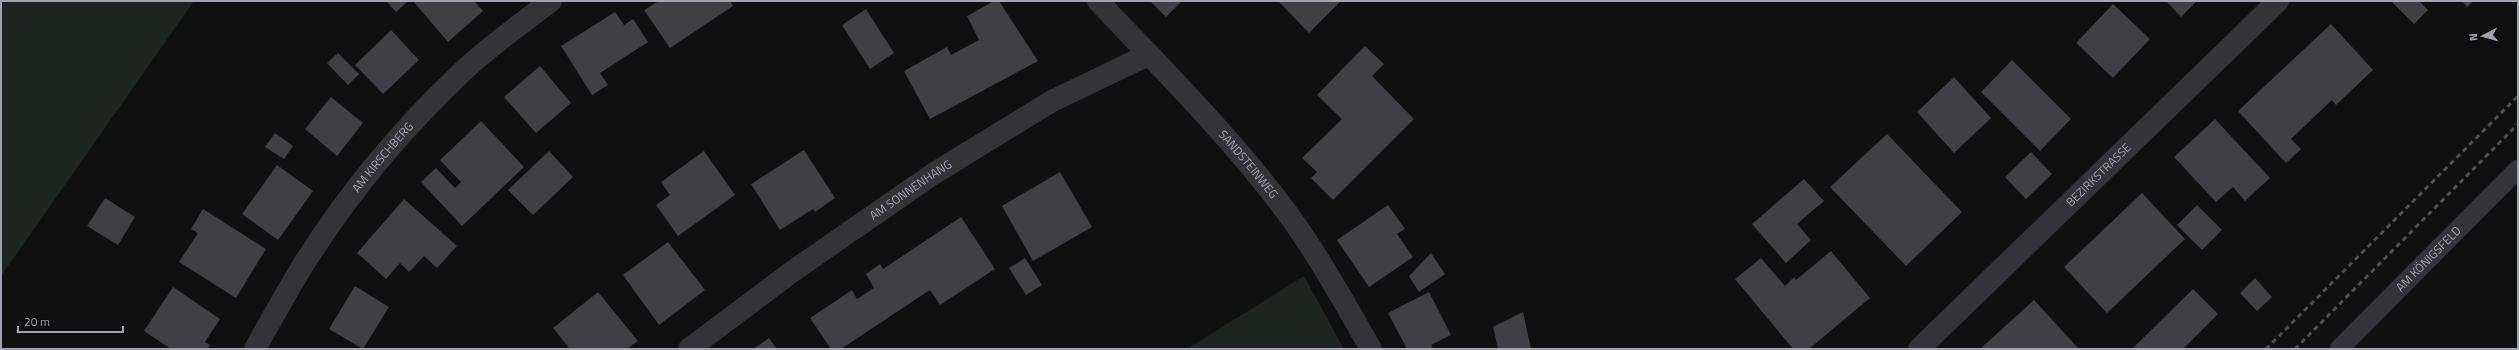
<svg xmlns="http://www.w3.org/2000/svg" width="2519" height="350" font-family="'Titillium Web',sans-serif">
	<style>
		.green { fill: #1f2521 }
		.building { fill: #3f3f44 }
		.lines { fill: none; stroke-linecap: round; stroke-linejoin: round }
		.service { stroke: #343338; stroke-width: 19 }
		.minor { stroke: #343338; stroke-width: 22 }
		.tertiary { stroke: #343338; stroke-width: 22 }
		.rail { stroke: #4d4d52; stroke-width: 3; stroke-dasharray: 5 4; stroke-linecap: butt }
		.labels { text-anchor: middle; stroke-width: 3.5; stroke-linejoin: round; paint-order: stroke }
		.street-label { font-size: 12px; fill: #a3a3b0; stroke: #0b0b0c }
	</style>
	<rect width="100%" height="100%" fill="#101011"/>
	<path class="green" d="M1 1H194L1 276Z
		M1304 276 1344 349H1191L1190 347Z"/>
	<path class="building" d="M386 1H408L396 12Z
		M413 1H474L483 11 448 42Z
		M659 1H730L733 6 670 48 644 10Z
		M994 1H999L1038 61 930 119 904 71 947 47 951 55 979 40 967 16Z
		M1150 1H1182L1166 17Z
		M1278 1H1341L1309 33Z
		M2166 1H2197L2181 17Z
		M2391 1H2419L2428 10 2414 24Z
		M2462 1H2473L2467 7Z
		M2113 4 2150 39 2113 78 2076 43Z
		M866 9 894 53 870 69 842 25Z
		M615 12 624 25 633 19 648 42 600 73 608 85 592 95 561 46Z
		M2331 24 2373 70 2336 105 2332 100 2291 139 2301 149 2286 163 2238 111Z
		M391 30 419 60 383 94 355 65Z
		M1365 46 1384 64 1372 76 1414 119 1333 200 1311 178 1317 172 1302 158 1342 119 1317 95Z
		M338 53 359 74 348 85 327 63Z
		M2012 60 2071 119 2040 151 1981 92Z
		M540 66 571 103 536 133 504 97Z
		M1954 77 1991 118 1954 153 1917 112Z
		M331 97 363 123 337 156 305 129Z
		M2215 119 2270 178 2245 201 2233 187 2216 202 2174 157Z
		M481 121 524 167 462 226 421 182 436 168 455 188 461 182 440 160Z
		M275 133 293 146 284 159 265 147Z
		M1887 134 1962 212 1906 266 1830 187Z
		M804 150 835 198 815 212 813 209 780 230 751 184Z
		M549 151 573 177 533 215 508 190Z
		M704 151 735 195 678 236 656 205 670 195 661 182Z
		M2031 152 2052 174 2026 199 2005 177Z
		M277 165 313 191 278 240 242 214Z
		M1060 172 1092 227 1033 261 1002 206Z
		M1804 179 1824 201 1797 224 1811 240 1786 263 1752 224Z
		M2142 193 2185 239 2107 313 2064 267Z
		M105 198 135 217 118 245 87 226Z
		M404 199 457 246 437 268 424 256 409 272 400 263 386 279 357 253Z
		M1388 205 1405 229 1397 234 1413 257 1369 287 1337 240Z
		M2197 205 2222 230 2202 250 2177 225Z
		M203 209 266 249 236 298 179 262 198 233 191 229Z
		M961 217 995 269 940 305 930 290 841 349H831L810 318 852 290 857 299 874 288 866 274 880 264 883 269Z
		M668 242 705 290 659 325 623 275Z
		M1831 251 1870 298 1809 349H1793L1735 279 1761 258 1785 286 1794 277 1796 280Z
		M1431 253 1445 274 1419 292 1409 276Z
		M1025 258 1042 285 1026 295 1009 268Z
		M2255 278 2272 297 2257 311 2240 293Z
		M355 286 389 307 363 349 329 329Z
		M173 287 220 319 205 342 210 345 208 349H171L144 331Z
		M2193 289 2218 314 2183 349H2132Z
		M598 292 638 341 627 349H570L553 328Z
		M1429 292 1451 335 1431 345 1433 349H1407L1388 313Z
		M2034 300 2079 349H1980Z
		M1523 312 1531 349H1498L1493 327Z
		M769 338 777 349H753Z"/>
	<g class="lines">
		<path class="service" id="s1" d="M2339 349 2518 169"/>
		<g class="minor">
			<path id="s2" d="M1098 1C1162 69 1229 135 1285 210 1317 253 1344 302 1371 349"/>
			<path id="s3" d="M255 349C271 320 287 291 305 262 348 194 403 128 461 73 489 46 521 24 551 1"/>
			<path id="s4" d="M689 349 793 271 933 174 1052 101 1148 55"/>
		</g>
		<path class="tertiary" id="s5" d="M1919 349 2278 1"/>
		<path class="rail" d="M2266 349 2518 96
			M2295 349 2518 124"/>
	</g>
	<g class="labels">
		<g class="street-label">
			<text dy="4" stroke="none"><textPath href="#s3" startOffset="231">AM KIRSCHBERG</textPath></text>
			<text dy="4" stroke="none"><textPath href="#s2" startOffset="222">SANDSTEINWEG</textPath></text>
			<text dy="4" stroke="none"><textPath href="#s5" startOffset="250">BEZIRKSTRASSE</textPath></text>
			<text dy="4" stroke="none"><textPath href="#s4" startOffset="273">AM SONNENHANG</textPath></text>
			<text dy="4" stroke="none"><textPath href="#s1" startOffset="127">AM KÖNIGSFELD</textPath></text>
		</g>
	</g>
	<rect width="2519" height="350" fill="none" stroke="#a3a3b0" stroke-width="4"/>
	<g transform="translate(2483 36) rotate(264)" stroke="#0b0b0c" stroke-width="3" paint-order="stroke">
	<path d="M0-3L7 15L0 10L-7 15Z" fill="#a3a3b0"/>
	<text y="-6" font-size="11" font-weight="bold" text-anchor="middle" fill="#a3a3b0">N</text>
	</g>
	<path d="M18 326v6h105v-6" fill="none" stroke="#a3a3b0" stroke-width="2"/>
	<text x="24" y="326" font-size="12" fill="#a3a3b0" stroke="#0b0b0c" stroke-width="3" paint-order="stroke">20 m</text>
</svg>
